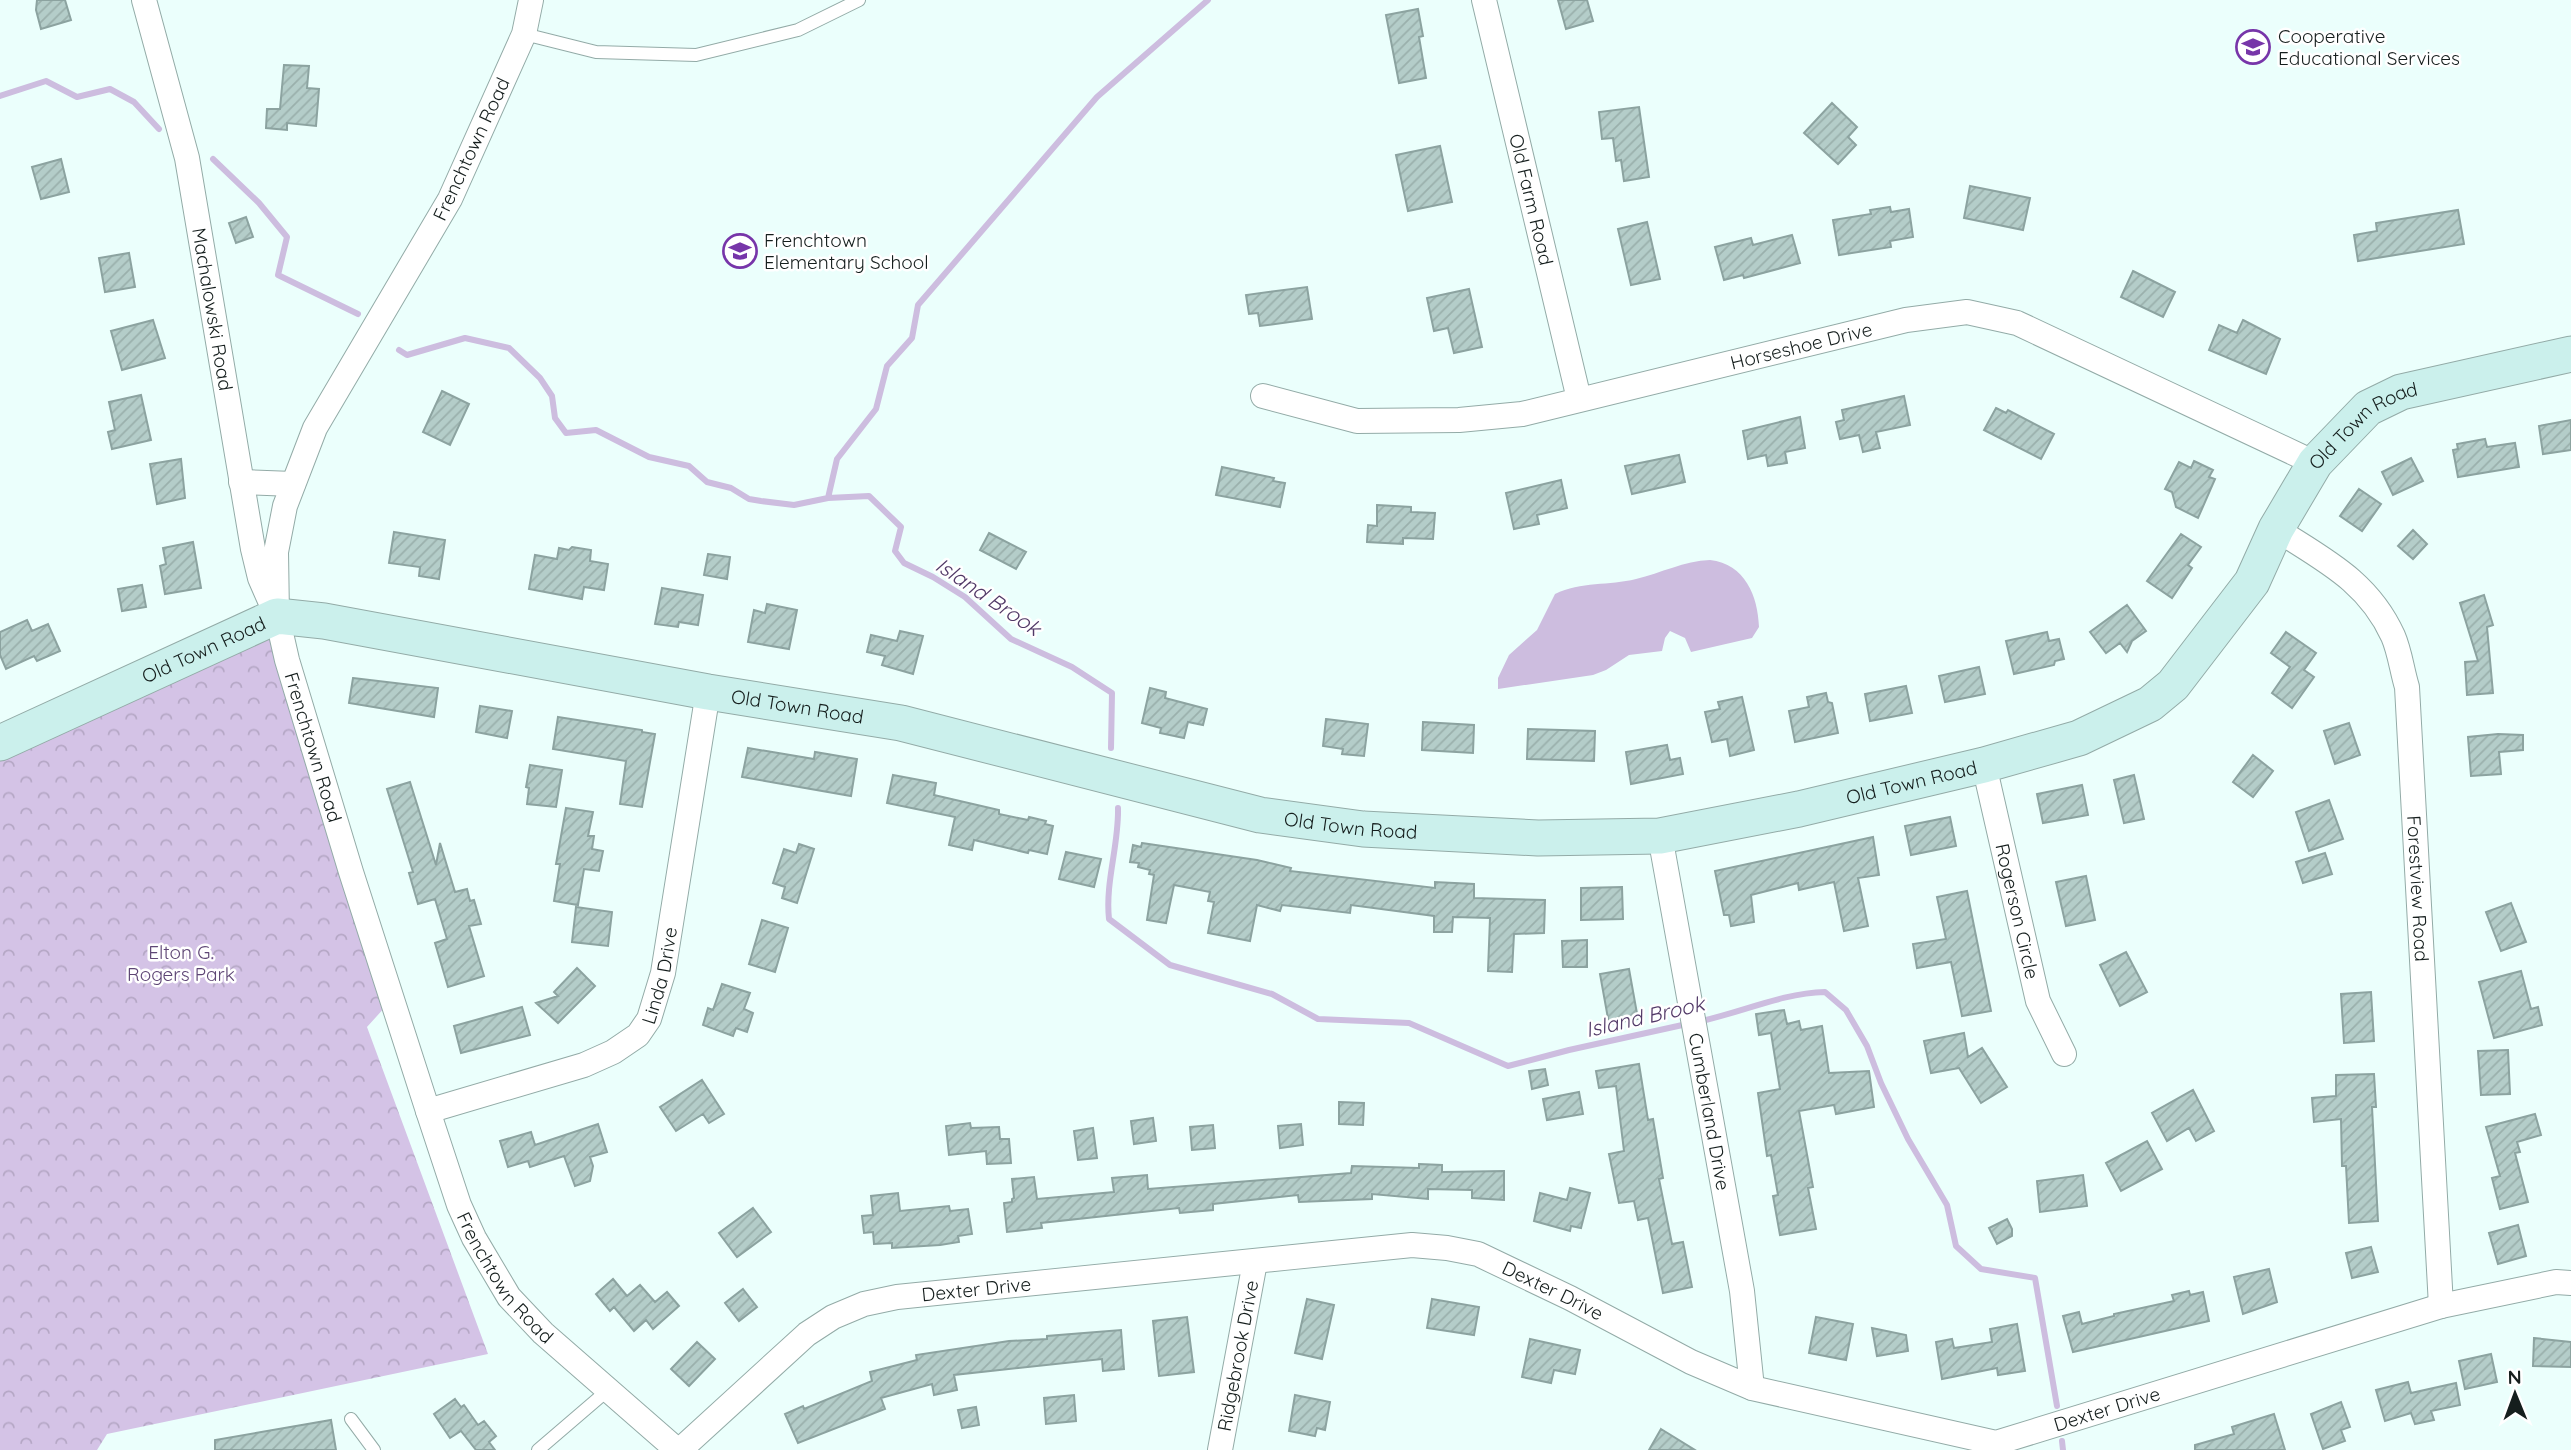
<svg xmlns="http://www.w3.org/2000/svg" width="2571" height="1450" font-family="Quicksand,sans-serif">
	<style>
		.forest { fill: url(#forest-crowns) }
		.water { fill: #cdbddf }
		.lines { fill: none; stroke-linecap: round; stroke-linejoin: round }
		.stream { stroke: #cdbddf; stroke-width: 6 }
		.building { fill: url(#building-hatch); stroke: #8ca3a0; stroke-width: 2 }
		.lane-casing { stroke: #93aba7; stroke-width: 14 }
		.street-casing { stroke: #93aba7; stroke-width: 26 }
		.secondary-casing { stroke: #93aba7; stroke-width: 37 }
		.lane { stroke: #fff; stroke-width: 12 }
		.street { stroke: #fff; stroke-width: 24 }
		.secondary { stroke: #cbf0ec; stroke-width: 35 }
		.labels { text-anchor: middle; stroke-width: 5; stroke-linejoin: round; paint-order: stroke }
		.poi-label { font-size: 19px; fill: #151e1d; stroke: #fff; text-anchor: start }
		.street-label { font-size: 19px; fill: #151e1d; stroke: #fff }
		.park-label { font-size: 19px; fill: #5e4675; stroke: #fff }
		.water-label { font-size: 21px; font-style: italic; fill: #513967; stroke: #fff }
	</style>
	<defs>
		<pattern id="forest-crowns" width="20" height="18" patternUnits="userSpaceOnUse" patternTransform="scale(1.75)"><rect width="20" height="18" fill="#d4c3e6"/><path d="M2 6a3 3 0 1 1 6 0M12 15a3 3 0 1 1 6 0" fill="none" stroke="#b5a7c5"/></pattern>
		<pattern id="building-hatch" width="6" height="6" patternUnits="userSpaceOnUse" patternTransform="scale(1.75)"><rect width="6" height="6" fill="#b4cdc9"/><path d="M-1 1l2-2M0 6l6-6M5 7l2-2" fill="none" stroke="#9ab0ac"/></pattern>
	</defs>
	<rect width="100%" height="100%" fill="#ebfffc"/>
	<path class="forest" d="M271 623 386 1006 367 1027 488 1354 107 1434 97 1450H0V743Z"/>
	<path class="water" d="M1710 560C1745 564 1758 596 1759 627L1752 638 1691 652 1685 638 1670 631 1665 638 1662 651 1629 655 1606 670 1593 675 1498 689V678L1509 655 1537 630 1555 594C1581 581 1609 586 1636 579 1661 573 1684 561 1710 560Z"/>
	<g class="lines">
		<path class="stream" d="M0 96 46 81 77 97 110 89 134 102 159 129
			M213 159 259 203 287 237 278 275 358 314
			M399 350 407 355 465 338 509 348 540 378 552 396 555 418 566 433 596 430 649 457 689 466 707 482 731 488 749 499 761 501 794 505 828 498 869 496 901 527 895 551 904 563 933 577 965 597 1011 639 1072 667 1112 693 1111 748
			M828 498 837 459 876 409 887 366 912 338 918 305 1097 97 1208 0
			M1118 808C1119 845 1105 882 1109 919L1170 965 1272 994 1318 1019 1409 1023 1508 1066 1569 1050 1687 1024
			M1697 1022C1740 1013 1782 993 1825 992L1846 1010 1867 1046 1881 1083 1908 1139 1947 1205 1956 1246 1981 1269 2035 1278 2057 1406
			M2062 1441 2063 1450"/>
	</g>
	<path class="building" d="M37 0H65L71 20 41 29 36 10Z
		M1558 0H1587L1593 21 1566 29Z
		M1418 9 1423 36 1419 37 1426 78 1399 83 1386 15Z
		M284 65 309 66 307 88 319 89 316 126 287 123V130L266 128 267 109H280Z
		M1832 103 1857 127 1848 137 1856 145 1838 164 1804 133Z
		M1639 107 1649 177 1624 181 1621 160 1616 161 1613 138 1602 139 1599 112Z
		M1440 146 1452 202 1408 211 1396 155Z
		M61 159 69 192 41 199 32 167Z
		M1970 186 2030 198 2023 230 1964 218Z
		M1890 207 1891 212 1909 209 1913 237 1890 241 1891 247 1839 255 1833 220 1871 214 1870 210Z
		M2458 210 2464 244 2358 261 2354 235 2377 231 2376 223Z
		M246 217 253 237 236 243 229 223Z
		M1647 222 1660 279 1631 285 1618 229Z
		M1792 235 1800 263 1744 278 1743 275 1724 280 1715 247 1751 238 1753 245Z
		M129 253 135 287 105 292 99 258Z
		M2133 271 2175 292 2163 317 2121 297Z
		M1307 287 1312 319 1260 326 1258 313 1249 314 1246 295Z
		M1469 289 1482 347 1454 353 1448 328 1434 331 1427 298Z
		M153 320 165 358 122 370 111 331Z
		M2243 320 2280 339 2266 374 2209 350 2219 325 2237 333Z
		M442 391 469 404 450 445 423 432Z
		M141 395 151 440 112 449 108 432 115 430 109 402Z
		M1904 396 1910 425 1876 432 1880 448 1863 452 1859 435 1840 439 1836 422 1844 420 1842 410Z
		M1996 408 2006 413 2008 410 2054 434 2041 459 1984 430Z
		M1800 417 1805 448 1785 452 1787 463 1768 466 1766 455 1748 459 1743 431Z
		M2571 420V450L2543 454 2539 426Z
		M2485 439 2487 447 2515 443 2519 467 2458 477 2453 450 2458 449 2457 444Z
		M1679 455 1685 482 1632 494 1625 466Z
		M2411 458 2423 481 2393 495 2382 472Z
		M181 459 185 498 157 504 150 464Z
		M2194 461 2213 470 2209 477 2215 479 2198 518 2176 507 2172 492 2165 489 2179 462 2191 468Z
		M1222 467 1274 478 1273 481 1285 483 1280 507 1216 495Z
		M1561 480 1567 508 1537 515 1539 524 1514 529 1506 493Z
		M2359 489 2381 504 2362 531 2340 516Z
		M1377 505 1411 507V512L1435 513 1433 539 1403 538V544L1367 542 1368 525 1377 526Z
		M2413 530 2427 544 2413 559 2398 546Z
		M394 532 445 540 439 579 419 576 420 567 389 563Z
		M989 533 1026 552 1016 569 980 550Z
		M2181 534 2201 547 2188 565 2192 568 2172 598 2147 581Z
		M193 542 201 588 165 594 160 566 166 564 163 548Z
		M572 547 591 550 590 561 608 564 604 590 584 587 582 599 529 589 535 555 557 559 559 548 569 550Z
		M708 554 730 557 727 579 704 575Z
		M142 585 146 607 122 611 118 589Z
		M662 588 703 595 698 625 679 622 678 627 655 624Z
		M2484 595 2493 625 2487 627 2493 693 2467 695 2465 662 2478 661 2460 603Z
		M767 604 797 610 789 649 748 642 754 610 765 613Z
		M2127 605 2146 631 2132 641 2127 652 2120 643 2106 653 2090 632Z
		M27 620 32 631 48 624 60 651 37 661 34 656 6 669 0 655V632Z
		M900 631 923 636 913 674 882 665 885 656 867 652 871 635 897 641Z
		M2047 632 2049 641 2059 639 2064 659 2055 661 2054 665 2014 674 2006 641Z
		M2286 632 2316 653 2304 670 2314 677 2292 708 2272 693 2290 667 2271 653Z
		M1979 667 1985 694 1945 702 1939 676Z
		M353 678 438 688 434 717 349 703Z
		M1906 686 1912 713 1870 721 1865 694Z
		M1150 688 1166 692 1165 698 1207 709 1203 725 1188 722 1184 738 1160 733 1161 728 1142 723Z
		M1826 693 1828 702 1832 703 1838 733 1795 742 1789 711 1809 707 1807 697Z
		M1742 697 1754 750 1730 756 1727 739 1712 742 1705 712 1720 709 1718 702Z
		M480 706 512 711 507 738 476 732Z
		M558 717 642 730V732L655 734 642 807 620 804 626 761 553 749Z
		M1326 719 1368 724 1364 756 1342 754 1343 749 1323 746Z
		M1423 722 1474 725 1473 753 1422 750Z
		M2349 723 2360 755 2335 764 2324 731Z
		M1528 729 1595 731 1594 761 1527 759Z
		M2498 734 2523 735V750L2499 752 2501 774 2471 776 2468 737Z
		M1667 745 1670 760 1680 758 1683 774 1631 784 1626 752Z
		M748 748 814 759 815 752 857 759 851 796 742 777Z
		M2253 755 2273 771 2253 797 2233 782Z
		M530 765 562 770 556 807 527 804 529 788 526 787Z
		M893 775 936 783 934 795 999 810V814L1028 820 1029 817 1046 821 1045 824 1053 826 1047 854 1029 850 1028 853 974 840 972 850 949 845 955 817 887 803Z
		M2134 775 2144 819 2124 823 2114 780Z
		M410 782 436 865 440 843 455 892 467 889 470 901 474 900 481 924 469 926 484 976 448 987 435 943 447 939 435 899 418 904 409 873 413 872 387 789Z
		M2082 785 2088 815 2043 823 2037 794Z
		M2329 800 2343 839 2309 851 2296 812Z
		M566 808 593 812 588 836H594L592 849 603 851 599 871 584 869 578 905 554 901 560 864H556Z
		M1950 817 1956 846 1911 855 1905 826Z
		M1873 837 1879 875 1858 878 1868 926 1844 931 1834 882 1799 890 1798 883 1751 895 1754 922 1731 926 1729 915H1724L1715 871Z
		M1142 843 1257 860 1291 868 1290 871 1435 888V882L1474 884V898L1545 900 1544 933 1514 934 1512 972 1488 971 1490 918 1453 917 1452 932H1434V916L1351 905 1350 913 1282 905 1280 911 1257 905 1250 941 1208 933 1214 902 1208 901 1210 892 1174 885 1166 923 1147 920 1154 875 1149 874 1150 870 1138 867 1139 863 1130 862 1133 845 1141 847Z
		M799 844 814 849 797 903 782 898 785 887 773 883 784 849 796 853Z
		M1066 852 1101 859 1094 887 1059 879Z
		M2325 853 2332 874 2303 883 2296 862Z
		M2086 876 2095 920 2066 926 2056 882Z
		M1622 887 1623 919 1581 920V888Z
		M1967 891 1991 1011 1962 1016 1951 962 1917 968 1913 944 1946 939 1937 897Z
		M2511 903 2526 942 2501 951 2486 912Z
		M576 907 612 912 608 946 572 942Z
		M762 920 788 928 775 972 749 964Z
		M1587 940V967H1563L1562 941Z
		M2126 952 2147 992 2120 1006 2100 965Z
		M577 968 595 986 558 1023 536 1003 558 996 554 992Z
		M1629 969 1638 1019 1609 1024 1600 974Z
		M2521 971 2531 1009 2538 1007 2542 1025 2494 1038 2479 982Z
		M722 984 750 993 744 1009 753 1013 747 1032 736 1028 733 1036 703 1025 708 1008 713 1010Z
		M2371 992 2374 1041 2344 1043 2341 994Z
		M522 1007 530 1035 461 1053 454 1026Z
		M1784 1010 1787 1024 1799 1021 1801 1030 1822 1026 1829 1073 1869 1071 1874 1107 1836 1114 1834 1105 1799 1111 1813 1187 1808 1188 1816 1229 1780 1235 1773 1196 1778 1195 1771 1155 1767 1156 1758 1093 1780 1089 1771 1033 1759 1035 1756 1014Z
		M1964 1033 1968 1057 1982 1048 2007 1087 1981 1103 1959 1068 1931 1073 1924 1041Z
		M2508 1050 2510 1094 2481 1095 2478 1051Z
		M1639 1064 1648 1120 1653 1119 1663 1178 1659 1179 1672 1244 1683 1242 1692 1287 1663 1293 1648 1218 1638 1220 1634 1201 1619 1203 1609 1154 1624 1151 1616 1086 1599 1088 1596 1071Z
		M1545 1069 1548 1085 1532 1089 1529 1071Z
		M2374 1074 2376 1107H2372L2378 1221 2349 1223 2346 1166H2342L2341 1119 2314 1122 2312 1098 2336 1096V1075Z
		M702 1080 724 1114 709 1123 703 1114 676 1131 660 1107Z
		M2193 1090 2214 1131 2196 1141 2189 1128 2167 1141 2152 1113Z
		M1579 1092 1583 1114 1547 1120 1543 1099Z
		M1339 1102 1364 1103 1363 1125 1339 1124Z
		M2535 1114 2541 1135 2517 1142 2520 1152 2515 1153 2528 1202 2500 1209 2492 1178 2500 1176 2486 1127Z
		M1153 1118 1156 1141 1134 1144 1131 1121Z
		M970 1123 971 1128 999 1127 1000 1139H1009L1011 1163 987 1164 986 1151 949 1155 946 1126Z
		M598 1124 607 1152 590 1157 593 1166 590 1181 575 1186 564 1156 530 1167 528 1161 508 1167 500 1141 531 1132 535 1145Z
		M1301 1124 1303 1145 1280 1148 1278 1126Z
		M1213 1125 1215 1148 1192 1150 1190 1127Z
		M1093 1128 1097 1158 1078 1160 1074 1131Z
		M2147 1141 2162 1169 2121 1191 2106 1163Z
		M1419 1164 1442 1165V1172L1504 1171V1200L1472 1198V1190L1428 1189V1199L1372 1194V1199L1299 1202 1298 1195 1213 1204V1210L1180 1213 1179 1208 1041 1223 1042 1228 1007 1232 1004 1203 1012 1202V1199L1014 1198 1012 1179 1034 1177 1037 1199 1114 1192 1112 1178 1147 1175 1148 1189 1351 1173 1352 1166 1419 1168Z
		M2083 1175 2087 1206 2040 1212 2037 1181Z
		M1570 1188 1590 1193 1581 1228 1571 1226 1570 1231 1534 1221 1540 1193 1567 1200Z
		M898 1193 900 1211 949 1206 950 1211 968 1209 972 1234 958 1236 959 1242 940 1245 892 1248V1243L874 1244 873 1232 864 1233 862 1216 873 1215 871 1196Z
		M753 1208 771 1232 737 1257 719 1233Z
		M2007 1219 2012 1229V1236L1997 1244 1989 1228Z
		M2518 1225 2526 1256 2498 1264 2489 1233Z
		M2371 1247 2378 1272 2352 1278 2346 1253Z
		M2269 1269 2277 1302 2243 1314 2234 1277Z
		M613 1279 627 1296 640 1285 655 1302 667 1292 679 1306 653 1329 646 1320 634 1331 614 1307 610 1311 596 1294Z
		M743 1289 757 1307 739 1321 725 1303Z
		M2189 1291 2190 1295 2203 1292 2209 1321 2073 1352 2063 1316 2079 1312 2082 1324 2114 1316V1314L2174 1301 2172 1295Z
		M1307 1299 1334 1305 1322 1359 1295 1353Z
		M1432 1299 1479 1307 1474 1335 1427 1328Z
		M1187 1317 1194 1372 1159 1376 1153 1321Z
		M1816 1317 1853 1324 1846 1360 1809 1353Z
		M2017 1324 2025 1371 1998 1375 1997 1368 1942 1379 1936 1342 1952 1339 1954 1348 1992 1342 1990 1329Z
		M1872 1328 1906 1335 1908 1351 1877 1356Z
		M1121 1330 1124 1369 1103 1371 1102 1359 954 1375 957 1390 934 1395 932 1384 881 1398 885 1409 798 1443 785 1414 803 1406 804 1409 872 1381 870 1372 917 1360 916 1355 1009 1341 1047 1339V1336Z
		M2534 1338 2571 1342V1367L2533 1366Z
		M1530 1339 1580 1350 1575 1374 1554 1370 1551 1383 1522 1377Z
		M697 1342 715 1359 689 1386 671 1369Z
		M2491 1354 2497 1382 2465 1389 2459 1361Z
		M2408 1382 2411 1393 2456 1383 2460 1405 2431 1411 2434 1420 2415 1424 2411 1413 2385 1421 2376 1390Z
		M1074 1395 1076 1421 1046 1424 1044 1398Z
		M1295 1395 1330 1402 1325 1430 1317 1428 1315 1436 1289 1431Z
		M455 1399 461 1407 464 1405 478 1425 484 1421 496 1436 489 1442 495 1450H476L461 1431 450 1438 434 1414Z
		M2341 1402 2350 1427 2341 1430 2345 1441 2323 1449 2311 1414Z
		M976 1407 979 1425 962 1428 958 1410Z
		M2274 1414 2285 1450H2195V1445L2234 1434 2232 1427Z
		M331 1420 336 1450H215V1440Z
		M1661 1429 1695 1450H1649Z"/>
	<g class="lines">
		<g class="lane-casing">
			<path id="lane" d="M524 34 596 52 696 55 798 30 859 0
				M351 1419 374 1450
				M538 1450 608 1390"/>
		</g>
		<g class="street-casing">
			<g id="street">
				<path id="s1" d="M144 0 187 158 253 549 260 578 271 603"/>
				<path id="s2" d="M531 0 524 34 450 199 315 428 285 506 276 552 277 616 287 660 351 872 428 1111 459 1205 474 1238 509 1297 543 1333 677 1450"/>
				<path id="s3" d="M1484 0 1579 399"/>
				<path id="s4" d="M1263 396 1357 421 1459 420 1522 414 1906 320 1967 312 2017 323 2315 463"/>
				<path d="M241 482 293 484"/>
				<path id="s5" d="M2276 529C2324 560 2368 581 2393 636 2400 652 2402 671 2407 687L2441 1306"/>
				<path id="s6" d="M1984 765 2038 1001 2064 1054"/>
				<path id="s7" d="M1660 836 1742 1291 1752 1388"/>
				<path id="s8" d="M428 1111 584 1065 613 1052 638 1035 649 1019 663 973 708 692"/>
				<path id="s9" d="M680 1450 807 1334 833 1317 864 1304 897 1297 1412 1245 1447 1248 1478 1254 1570 1298 1691 1362 1752 1388 1996 1443 2441 1306 2556 1282 2571 1283"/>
				<path id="s10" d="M1220 1450 1255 1262"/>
			</g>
		</g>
		<g class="secondary-casing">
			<g id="secondary">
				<path id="s11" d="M0 743 277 616 324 621 708 692 901 723 1260 815 1363 829 1538 838 1660 836 1799 809 1984 765 2079 738 2150 704 2173 685 2252 582 2276 529 2315 463 2368 408 2401 392 2571 354"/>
			</g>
		</g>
		<use href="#lane" class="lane"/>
		<use href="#street" class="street"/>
		<use href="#secondary" class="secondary"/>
	</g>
	<defs>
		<g id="school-ring" transform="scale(1.75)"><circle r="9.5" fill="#fff" stroke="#7735a9" stroke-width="1.5"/><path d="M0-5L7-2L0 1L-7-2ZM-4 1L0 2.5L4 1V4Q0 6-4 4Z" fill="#7735a9"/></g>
	</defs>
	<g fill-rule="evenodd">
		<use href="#school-ring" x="2253" y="47"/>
		<use href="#school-ring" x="740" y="251"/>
	</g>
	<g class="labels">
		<g class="poi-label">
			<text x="2278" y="43">Cooperative<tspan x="2278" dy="22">Educational Services</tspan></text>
			<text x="764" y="247">Frenchtown<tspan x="764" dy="22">Elementary School</tspan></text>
		</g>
		<g class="street-label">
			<text transform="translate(471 149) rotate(-65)" y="7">Frenchtown Road</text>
			<text dy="7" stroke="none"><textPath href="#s3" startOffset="205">Old Farm Road</textPath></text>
			<text dy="7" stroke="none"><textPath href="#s1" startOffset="317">Machalowski Road</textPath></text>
			<text dy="7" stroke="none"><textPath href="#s4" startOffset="550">Horseshoe Drive</textPath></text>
			<text dy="7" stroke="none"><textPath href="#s11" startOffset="2576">Old Town Road</textPath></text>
			<text dy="7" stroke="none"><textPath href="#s11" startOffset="224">Old Town Road</textPath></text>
			<text dy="7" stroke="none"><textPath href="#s11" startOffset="833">Old Town Road</textPath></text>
			<text dy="7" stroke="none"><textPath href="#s2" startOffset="812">Frenchtown Road</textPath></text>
			<text dy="7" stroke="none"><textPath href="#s11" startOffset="1967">Old Town Road</textPath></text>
			<text dy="7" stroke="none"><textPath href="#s11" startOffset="1400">Old Town Road</textPath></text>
			<text dy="7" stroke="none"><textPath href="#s5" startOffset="416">Forestview Road</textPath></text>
			<text dy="7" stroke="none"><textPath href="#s6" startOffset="150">Rogerson Circle</textPath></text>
			<text dy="7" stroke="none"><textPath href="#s8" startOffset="289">Linda Drive</textPath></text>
			<text dy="7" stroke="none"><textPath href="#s7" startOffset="280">Cumberland Drive</textPath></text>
			<text dy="7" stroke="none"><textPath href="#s2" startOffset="1379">Frenchtown Road</textPath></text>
			<text dy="7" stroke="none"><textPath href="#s9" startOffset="350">Dexter Drive</textPath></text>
			<text dy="7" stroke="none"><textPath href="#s9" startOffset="938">Dexter Drive</textPath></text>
			<text dy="7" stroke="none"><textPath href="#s10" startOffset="96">Ridgebrook Drive</textPath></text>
			<text dy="7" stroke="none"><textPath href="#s9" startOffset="1526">Dexter Drive</textPath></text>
		</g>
		<g class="park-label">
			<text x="181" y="959">Elton G.<tspan x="181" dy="22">Rogers Park</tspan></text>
		</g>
		<g class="water-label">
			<text transform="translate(988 597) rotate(34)" y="7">Island Brook</text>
			<text transform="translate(1645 1017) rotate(-13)" y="7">Island Brook</text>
		</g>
	</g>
	<g transform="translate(2515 1394) rotate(359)" stroke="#ffffff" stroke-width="5" paint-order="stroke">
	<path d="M0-5L12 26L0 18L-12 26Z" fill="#151e1d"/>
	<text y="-10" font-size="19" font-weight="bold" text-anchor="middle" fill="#151e1d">N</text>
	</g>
</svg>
